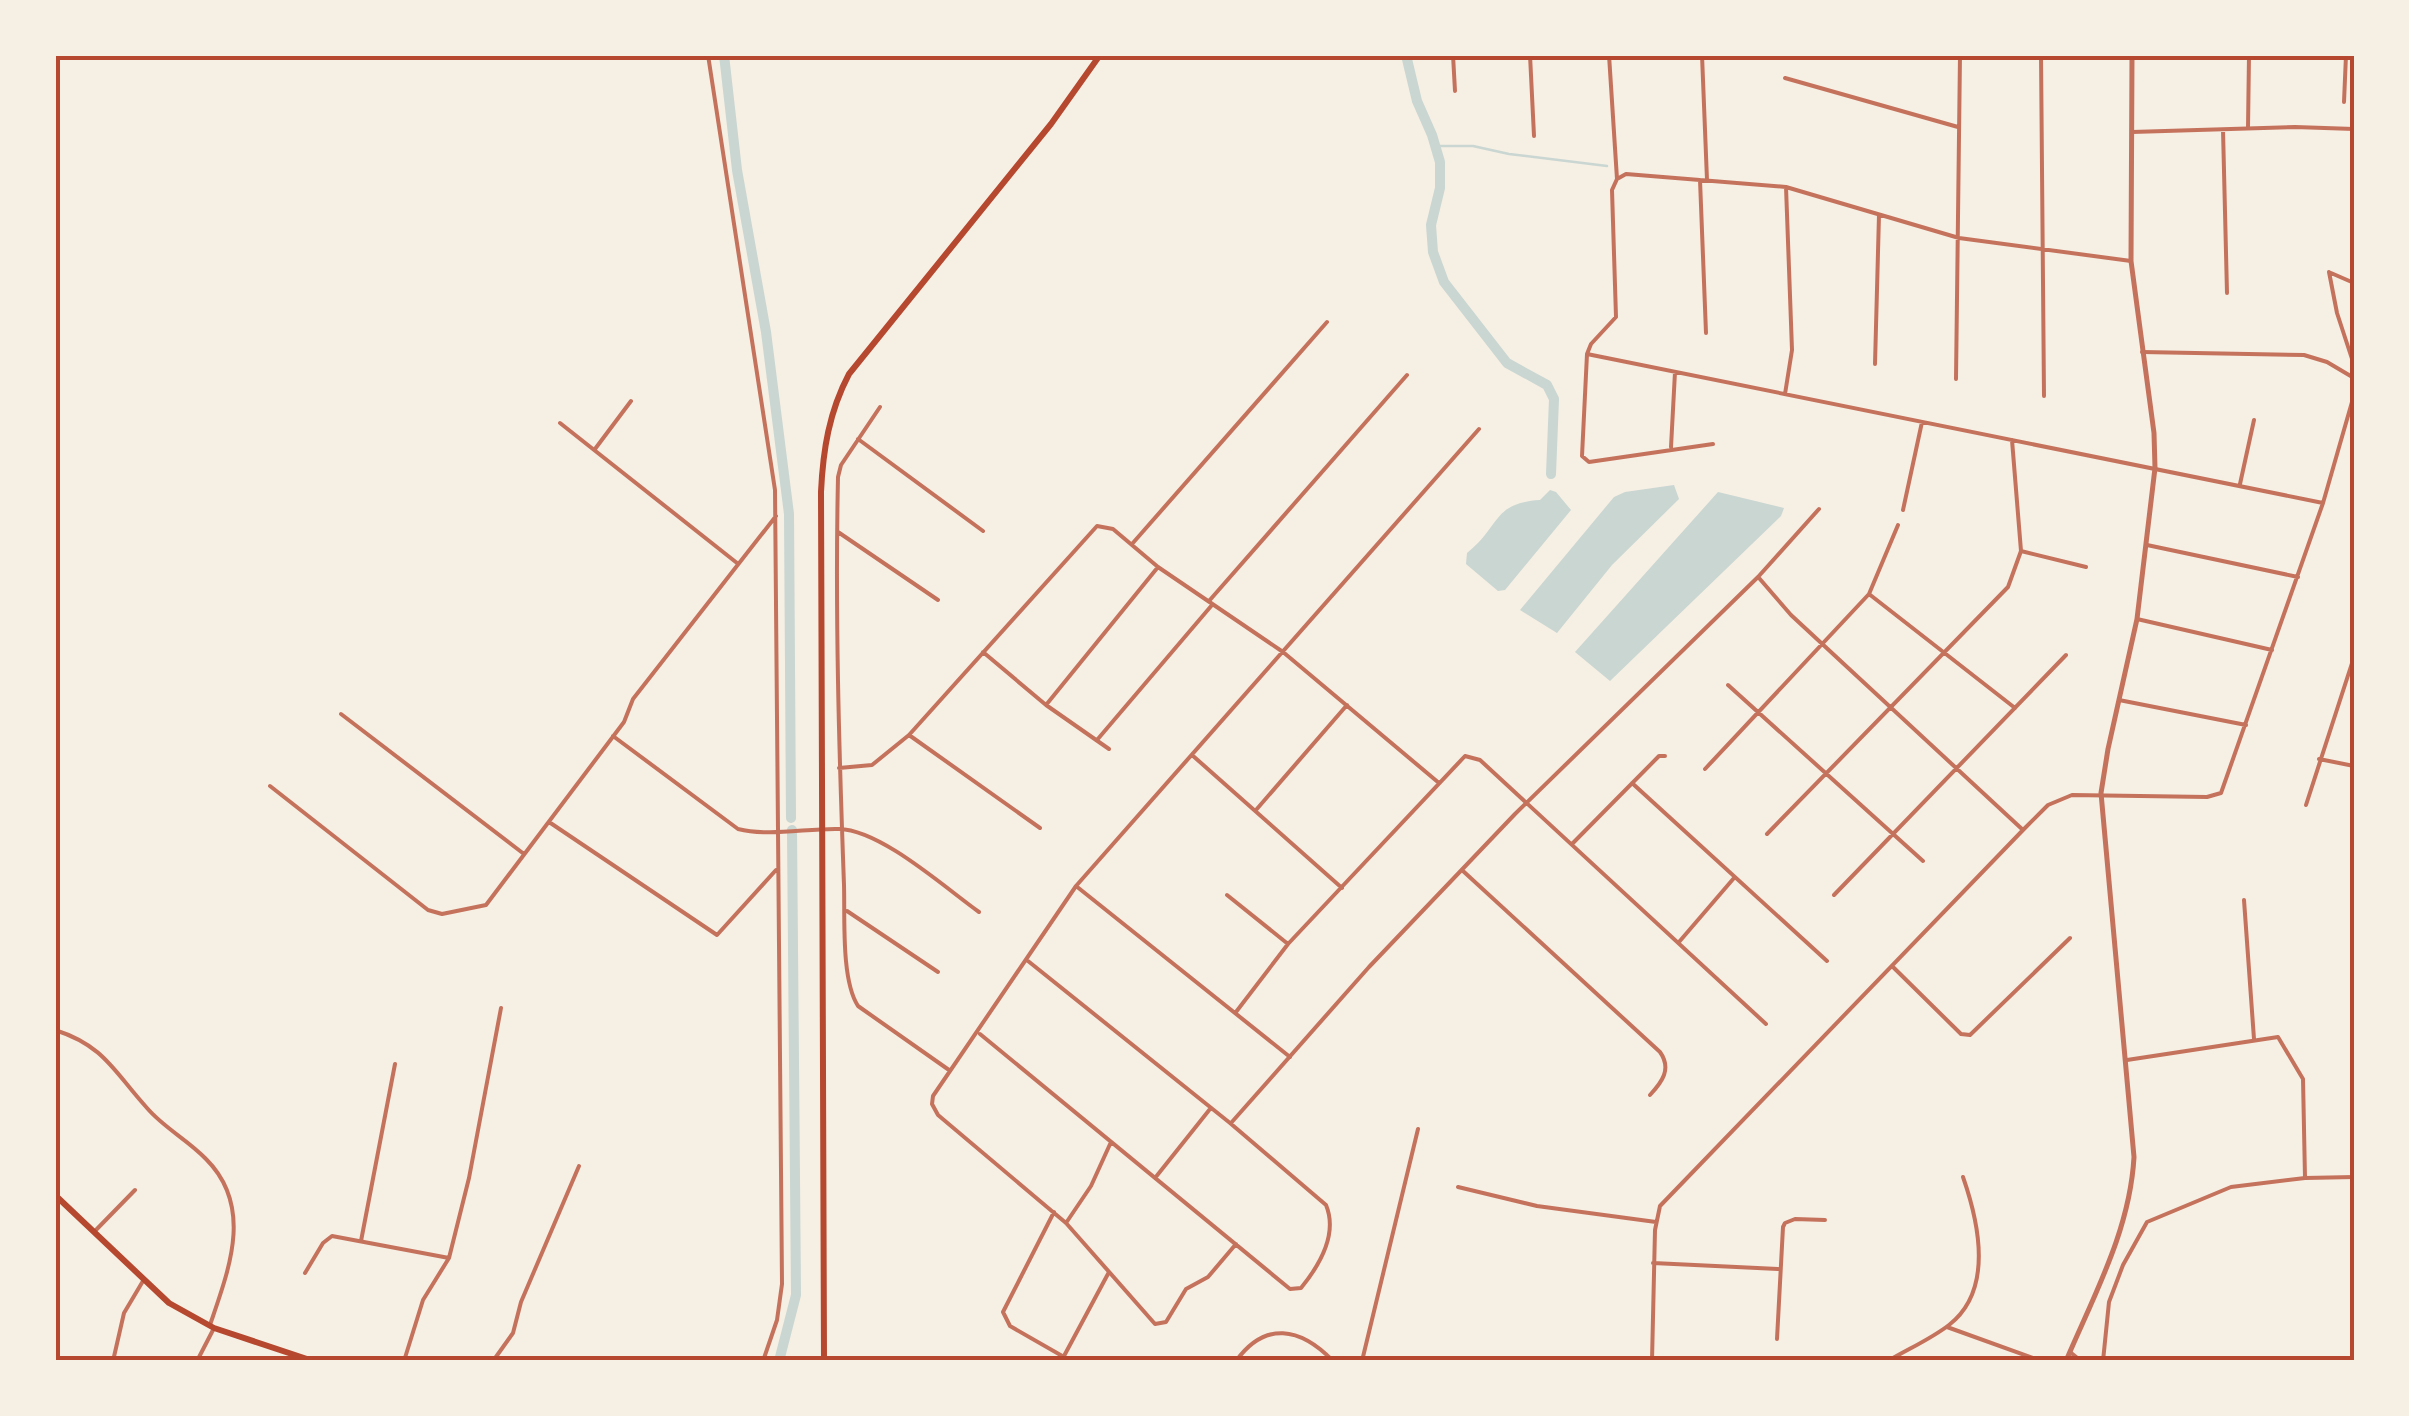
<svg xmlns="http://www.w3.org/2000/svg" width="2409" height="1416" font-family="Ubuntu,sans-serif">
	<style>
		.water { fill: #c9d6d2 }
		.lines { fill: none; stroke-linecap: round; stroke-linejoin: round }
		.stream { stroke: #c9d6d2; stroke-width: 2.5 }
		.canal { stroke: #c9d6d2; stroke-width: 10 }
		.minor { stroke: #c5725c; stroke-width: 4 }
		.tertiary { stroke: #c5725c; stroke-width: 5 }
		.secondary { stroke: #b5482f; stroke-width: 6 }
		.primary { stroke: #b5482f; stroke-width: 6 }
		.neatline { fill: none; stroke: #b5482f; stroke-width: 4 }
	</style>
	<rect width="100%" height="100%" fill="#f6efe4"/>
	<path class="water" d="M1674 485 1679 499 1612 565 1557 633 1520 610 1614 497 1625 492Z
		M1550 490 1556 492 1571 510 1505 590 1498 591 1466 564 1467 553C1501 526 1492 503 1540 500Z
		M1718 492 1784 508 1781 516 1610 681 1575 652Z"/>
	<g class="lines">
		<path class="stream" d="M1435 146H1473L1509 154 1607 166"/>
		<path class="canal" d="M724 55 737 170 766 332 789 514 791 818
			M1406 55 1417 101 1432 135 1440 162V188L1431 225 1433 252 1444 282 1507 363 1547 385 1554 399 1551 474
			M779 1361 796 1295 792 830"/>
		<path class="minor" d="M708 55 775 490 782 1284 777 1320 763 1361
			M1453 55 1455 91
			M1530 55 1534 136
			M1609 55 1617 179 1612 190 1616 317 1591 344 1587 354 1582 456 1589 462 1713 444
			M1702 55 1707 180
			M2041 55 2044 396
			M1785 78 1958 127
			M2344 102 2346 55
			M2248 128 2249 55
			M2223 130 2227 293
			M2132 132 2295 127 2354 129
			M1617 179 1626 174 1786 187 1959 238 2131 261
			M1700 180 1706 333
			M2329 272 2337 313 2354 365
			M2331 273 2354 283
			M2142 352 2304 355 2327 362 2354 378
			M1587 354 2323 503
			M1875 364 1879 215
			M1956 379 1960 55
			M1785 394 1792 350 1786 187
			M880 407 841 465 838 477C835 613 839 749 844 885 845 917 841 980 858 1006L949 1070
			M560 423 737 563
			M858 439 983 531
			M1671 447 1675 372
			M595 449 631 401
			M2240 484 2254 420
			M1903 510 1922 422
			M838 532 938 600
			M1132 544 1327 322
			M2147 545 2298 577
			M2021 551 2086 567
			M1759 578 1791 615 2023 830
			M1869 594 2015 708
			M1209 601 1407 375
			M2137 619 2272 650
			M983 652 1046 705 1109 749
			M1728 685 1923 861
			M2119 700 2246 725
			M1046 705 1158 567
			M341 714 524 854
			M909 735 1040 828
			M613 736 738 829C770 837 807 828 839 829 881 830 944 887 979 912
			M1097 740 1212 605
			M1192 755 1342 888
			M2319 759 2354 766
			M839 768 872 765 909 735 1097 526 1113 529 1158 567 1283 652 1439 783
			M1705 769 1869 594 1898 525
			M1632 783 1827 961
			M270 786 428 910 442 914 486 905 624 722 633 699 776 516
			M2306 805 2354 657
			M1256 810 1347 705
			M549 822 717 935 776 870
			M1767 834 2008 587 2021 551 2012 440
			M1572 844 1659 756H1665
			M1463 871 1660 1052C1672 1069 1662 1082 1650 1095
			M1076 886 1290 1057
			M1227 895 1288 944
			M1834 895 2066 655
			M2244 900 2254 1039
			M847 911 938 972
			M1679 942 1734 878
			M1892 966 1961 1034 1970 1035 2070 938
			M1236 1012 1288 944 1465 756 1480 760 1766 1024
			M55 1030C105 1046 114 1072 147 1108 164 1128 188 1140 206 1159 254 1207 229 1269 210 1325
			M980 1034 1290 1289 1301 1288C1319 1266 1338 1234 1326 1205L1230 1123 1028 961
			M2127 1060 2278 1037 2303 1079 2305 1178
			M1231 1123 1369 967 1515 814 1758 577 1819 509
			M1155 1178 1210 1109
			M1458 1187 1537 1206 1656 1222
			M1054 1212 1003 1312 1010 1326 1071 1361
			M1066 1223 1091 1186 1111 1142
			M94 1232 135 1190
			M361 1241 395 1064
			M1236 1244 1208 1277 1186 1289 1166 1322 1155 1324 1066 1223 938 1115 932 1104 933 1096 1076 886 1479 429
			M1653 1263 1778 1269
			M305 1273 323 1243 332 1236 449 1258
			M1947 1327 2041 1361
			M1777 1339 1783 1227 1785 1223 1795 1219 1825 1220
			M2070 1352 2081 1361
			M1064 1356 1109 1272
			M113 1361 124 1313 143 1281
			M197 1361 213 1330
			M404 1361 423 1300 449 1258 469 1178 501 1008
			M493 1361 513 1333 521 1302 579 1166
			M1236 1361C1265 1321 1300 1327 1333 1361
			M1362 1361 1418 1129
			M1652 1361 1655 1230 1660 1206 2023 830 2048 805 2072 795 2207 797 2221 793 2323 503 2354 395
			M1727 1361H1757
			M1888 1361C1908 1349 1931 1339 1949 1325 1994 1290 1979 1223 1963 1177
			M2103 1361 2109 1302 2123 1265 2147 1222 2231 1187 2305 1178 2354 1177"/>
		<path class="tertiary" d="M2066 1361C2094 1295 2130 1230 2134 1157L2101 793 2108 749 2137 619 2155 468 2154 433 2131 261 2132 55"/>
		<path class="secondary" d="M824 1361 821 492C823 450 829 412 849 374L1051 124 1100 55"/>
		<path class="primary" d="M55 1195 169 1303 214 1328 313 1361"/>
	</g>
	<rect width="2409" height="1416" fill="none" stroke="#f6efe4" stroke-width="115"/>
	<rect x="58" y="58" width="2294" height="1300" class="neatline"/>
</svg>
